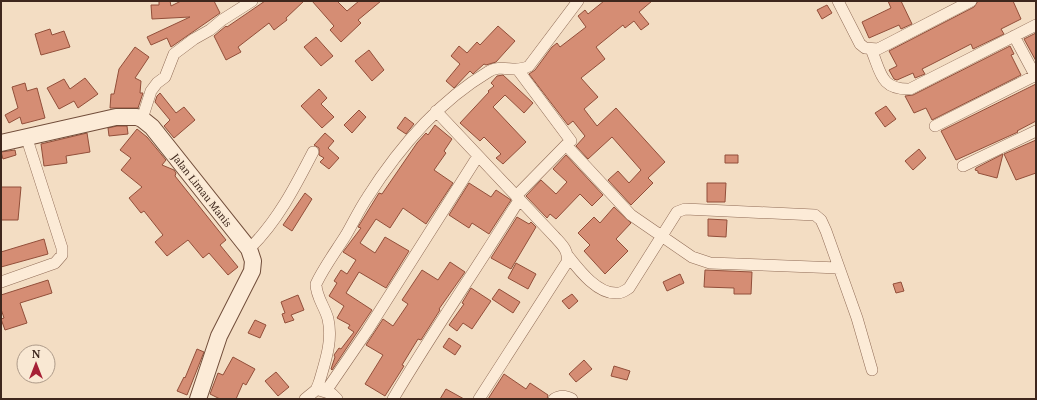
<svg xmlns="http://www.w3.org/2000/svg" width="1037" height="400" font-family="'Noto Serif',serif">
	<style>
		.building { fill: #d58d74; stroke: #924f3a }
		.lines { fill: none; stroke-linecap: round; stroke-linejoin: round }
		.street-casing { stroke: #906c57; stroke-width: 12 }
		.secondary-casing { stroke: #714d3a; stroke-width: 18 }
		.street { stroke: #fcebd7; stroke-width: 11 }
		.secondary { stroke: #fcebd7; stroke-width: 16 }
		.labels { text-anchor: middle; stroke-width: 3; stroke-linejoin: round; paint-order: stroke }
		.street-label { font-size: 10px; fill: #3e271d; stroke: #f9e8d3 }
	</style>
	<rect width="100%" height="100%" fill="#f3ddc3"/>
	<path class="building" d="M159 1H170L171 6 181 1H214L220 13 174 45 171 47 167 38 151 45 147 37 190 17 152 19 151 5H159Z
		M265 1H304L286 18 287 20 274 30 269 23 238 47 241 52 226 60 214 36 226 26 227 27Z
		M312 1H337L347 11 359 1H381L358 20 361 23 341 42 330 30 334 26Z
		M604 1H652L639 12 649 24 641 30 634 21 625 28 623 25 596 47 605 59 581 78 598 97 584 109 597 126 616 108 665 162 648 178 653 183 631 205 608 180 618 171 629 183 641 170 612 137 588 159 576 146 585 136 573 121 568 125 529 74 535 70 552 47 557 43 560 47 586 27 578 16 585 10 588 14Z
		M888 1H901L912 24 901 29 899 25 869 38 862 22 891 8Z
		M978 1H1013L1021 19 1001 29 1004 34 973 49 971 44 932 64 922 69 925 74 915 78 913 73 897 80 894 79 889 70 897 66 889 51 974 7Z
		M827 5 832 13 822 19 817 10Z
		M498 26 515 41 496 62 486 65 484 64 473 74 470 71 454 88 446 81 460 64 451 56 459 46 467 53 477 42 480 45Z
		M50 29 52 35 64 31 70 47 41 55 35 34Z
		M1036 33V61L1024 39Z
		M316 37 333 56 321 66 304 47Z
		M1010 46 1014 54 1011 55 1021 75 932 120 926 108 914 113 905 96 913 95Z
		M135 47 149 57 135 78 141 81 140 93H143L138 108H110L111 94H114L119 69Z
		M369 50 384 70 372 81 355 61Z
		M503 75 533 103 524 113 505 95 493 107 526 142 503 164 496 158 501 154 484 137 480 141 460 123 489 92 488 91 494 86 491 83 497 76Z
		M85 78 98 94 78 108 74 101 59 109 47 88 64 79 70 89Z
		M25 83 27 91 37 88 45 118 22 124 20 117 9 123 5 115 18 108 12 87Z
		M1036 84V121L1017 131 1018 132 956 160 941 131Z
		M319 89 327 98 321 104 334 117 322 128 301 106Z
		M160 93 176 113 184 107 195 120 174 138 164 126 170 120 155 102 157 96Z
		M886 106 896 119 885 127 875 113Z
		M359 110 366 117 352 133 344 125Z
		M405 117 414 124 406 134 397 128Z
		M435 125 452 139 444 151 446 153 434 170 453 183 426 224 403 208 390 228 376 219 360 243 375 253 385 237 409 251 386 288 359 272 346 293 372 310 332 370 331 369 335 357 334 355 339 348 341 349 354 332 348 328 350 325 337 318 344 306 329 296 337 283 334 281 341 270 347 274 356 260 343 252 361 228 358 227 379 193 382 194 417 143 426 133 428 135Z
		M117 126H127L128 134 109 136 108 128Z
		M137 129 147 137 166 160 162 165 174 170 176 173 175 176 226 240 220 245 238 267 228 275 209 253 203 258 188 240 167 256 155 242 163 235 144 211 141 213 129 198 142 187 121 170 131 158 120 150Z
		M87 133 90 152 66 156 67 163 44 166 41 144Z
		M325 133 334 141 328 148 339 158 329 169 320 162 324 158 319 155V148L314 145Z
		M1036 140V173L1016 180 1004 154Z
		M919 149 926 158 913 170 905 161Z
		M15 150 16 155 3 159 1 152Z
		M1003 154 997 178 978 173V171L975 170 976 168Z
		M566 155 603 195 592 206 580 194 556 219 550 214 547 218 526 196 541 180 556 194 567 182 553 169Z
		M725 155H738V163H725Z
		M469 183 491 197 496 190 511 200 489 234 472 223 469 228 449 215Z
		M707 183H726L725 202H707Z
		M1 187H21L18 220H1Z
		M305 193 312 199 292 231 283 225Z
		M614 207 631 223 616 239 628 251 605 274 584 251 590 245 578 233 594 217 600 223Z
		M517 217 529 224 531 222 536 227 511 269 491 258Z
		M708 219 727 220 726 237 708 236Z
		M44 239 48 254 1 267V252Z
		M450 262 465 272 439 309 440 310 421 340 418 339 402 365 404 366 385 396 365 384 383 355 366 345 383 319 393 326 408 304 402 300 422 270 438 280Z
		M516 263 536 274 528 289 508 278Z
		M705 270 752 272 751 294H734V288L704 287Z
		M680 274 684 283 667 291 663 282Z
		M48 280 52 293 20 303 27 323 5 330 1 319 4 318 1 309V295Z
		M901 282 904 291 896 293 893 284Z
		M471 288 491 301 472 329 463 323 457 331 449 325 464 304 462 303Z
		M499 289 520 302 513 313 492 299Z
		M572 294 578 301 569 309 562 301Z
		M298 295 304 310 291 315 294 320 285 323 282 314 285 313 281 302Z
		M255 320 266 325 260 338 248 333Z
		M449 338 461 346 455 355 443 347Z
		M197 349 204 352 187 395 177 391 184 377 185 378Z
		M233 357 255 369 246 385 243 383 236 399H220L210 394 218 373 223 375Z
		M584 360 592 369 576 382 569 374Z
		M614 366 630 371 627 380 611 376Z
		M276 372 289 387 278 396 265 381Z
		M504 374 526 389 530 383 548 395 547 399H488Z
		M446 389 464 399H440Z"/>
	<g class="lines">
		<g class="street-casing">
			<path id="street" d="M838 1 860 44 865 48 878 49 971 1
				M1014 36 1036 77
				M871 49C881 72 880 90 910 89L1036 25
				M518 70 571 141 566 145 631 215 692 257 710 263 839 268
				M436 111 554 236C561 244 569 250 567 262L479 399
				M142 119 151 91 157 83 165 77 174 54 194 39 210 30 222 20 252 1
				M935 126 1036 75
				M963 166 1036 131
				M516 196 566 145
				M249 249C277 222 295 187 313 152
				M568 256C579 270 598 295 618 293 622 293 626 290 629 288L677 212 685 209 815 215 821 220 826 231 857 318 872 370
				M1 282 55 263 62 255V248L26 136
				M319 390 332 394 337 399
				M326 391 367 331 478 156
				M305 399 316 390 319 383C325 362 333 341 328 319 325 307 316 297 316 284 324 267 336 251 346 235 353 223 359 210 367 198 398 149 438 102 488 72 501 63 516 74 529 66L578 1
				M393 399C433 331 478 267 519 200
				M554 399C560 395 565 395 572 399"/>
		</g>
		<g class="secondary-casing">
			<path id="secondary" d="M1 143 116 117H137L142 119 152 127 249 249 253 261 252 271 219 336 198 399"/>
		</g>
		<use href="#street" class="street"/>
		<use href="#secondary" class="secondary"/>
	</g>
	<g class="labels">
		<g class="street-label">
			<text transform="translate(202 190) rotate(52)" y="4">Jalan Limau Manis</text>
		</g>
	</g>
	<rect width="1037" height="400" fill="none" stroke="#3e271d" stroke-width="4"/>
	<g transform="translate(36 364)"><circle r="19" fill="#f9e8d3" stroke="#ae9b8a"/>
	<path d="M0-3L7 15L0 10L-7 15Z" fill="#a62036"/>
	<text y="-6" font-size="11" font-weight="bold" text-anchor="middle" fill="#3e271d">N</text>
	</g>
</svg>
